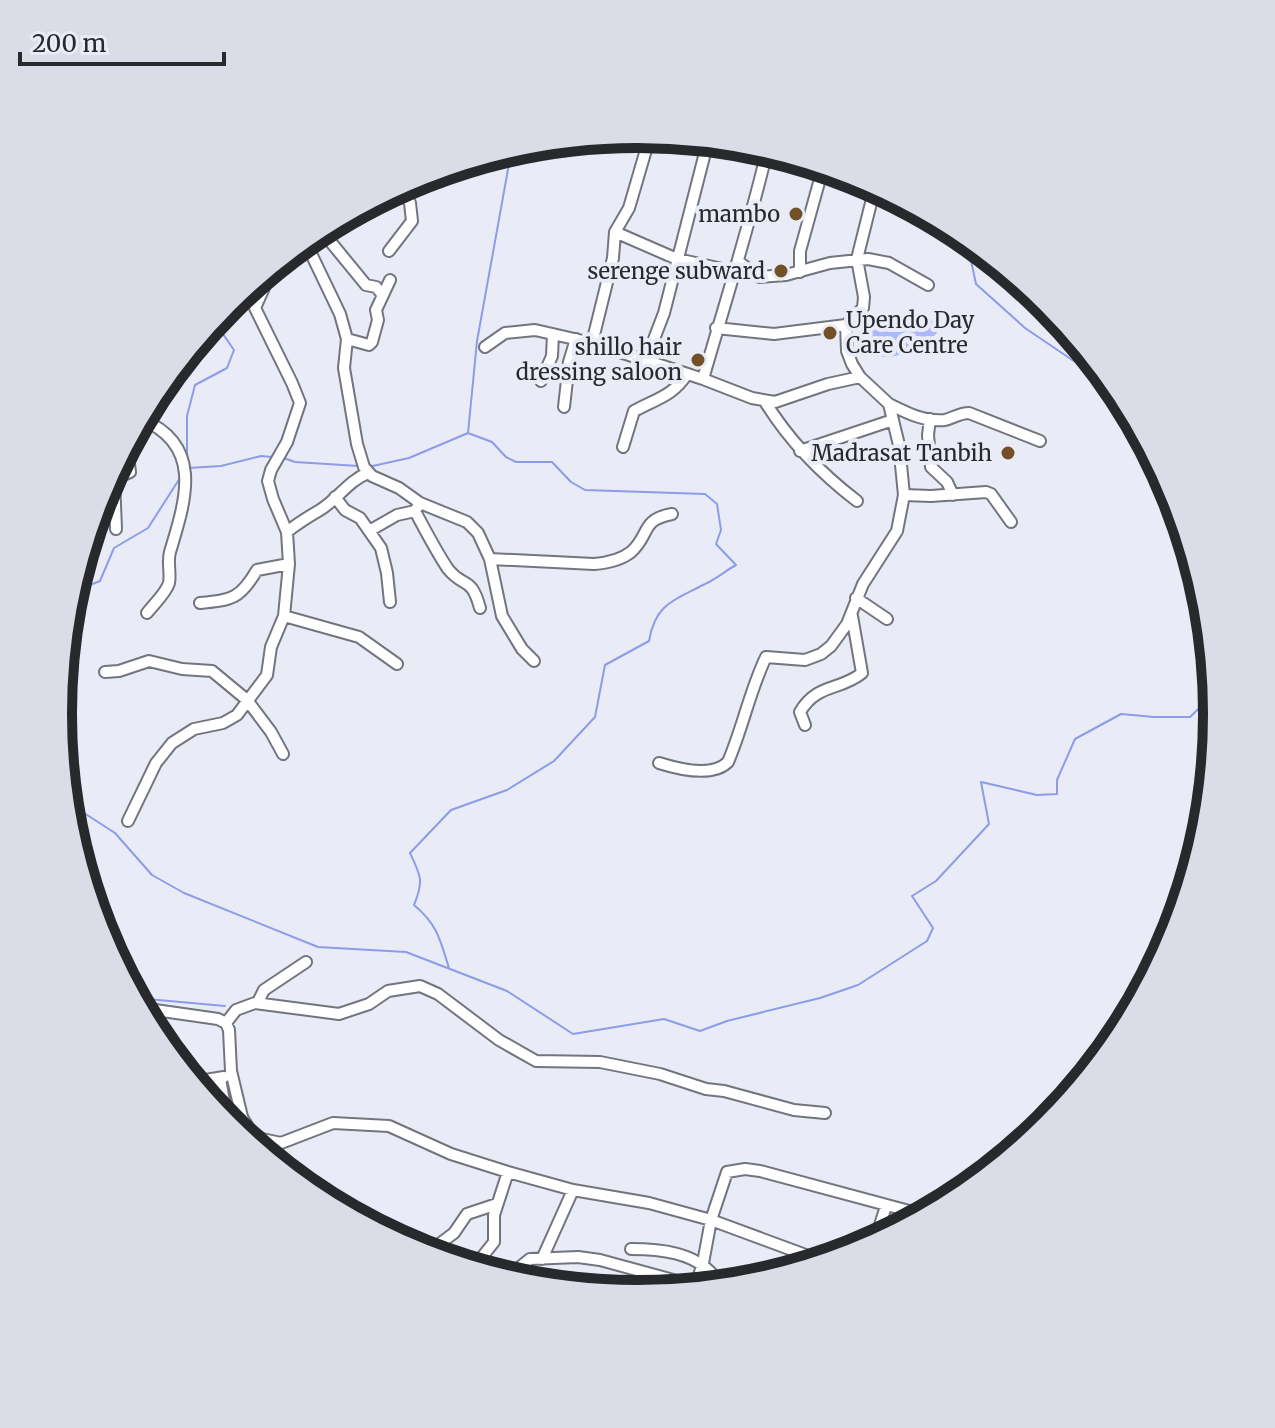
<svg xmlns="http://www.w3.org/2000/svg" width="1275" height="1428" font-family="Merriweather,serif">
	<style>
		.green { fill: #aab9fb }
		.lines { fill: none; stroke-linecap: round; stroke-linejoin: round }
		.stream { stroke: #8c9ce7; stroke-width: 2 }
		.minor-casing { stroke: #73757e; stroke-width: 14 }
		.minor { stroke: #fff; stroke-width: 10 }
		.poi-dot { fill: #725028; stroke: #e9ecf6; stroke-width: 3 }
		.labels { text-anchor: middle; stroke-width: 8; stroke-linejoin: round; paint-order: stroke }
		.poi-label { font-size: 22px; fill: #28292d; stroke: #e9ecf6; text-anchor: end }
		.rim { fill: none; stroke: #28292d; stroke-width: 10 }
	</style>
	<rect width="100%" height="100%" fill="#e9ecf6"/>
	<path class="green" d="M922 311 941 328 929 342H920C903 357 888 360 867 354L870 332 886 321 904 328Z"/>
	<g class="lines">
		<path class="stream" d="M406 188 447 179 485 161 508 164
			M966 237 976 284 1025 328 1087 370 1130 413
			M281 457 295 462 358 466
			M187 458V416L195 385 227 368 234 350 214 321
			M368 467 409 458 468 433 477 341 509 164 504 152
			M188 468 221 466 261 456 272 457
			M73 588 85 587 100 581 114 548 148 528 180 478
			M67 802 115 833 152 875 184 893 318 947 406 952 507 991 573 1034 664 1019 700 1031 727 1021 820 998 858 985 927 941 933 928 912 896 936 881 989 824 981 782 1037 795 1057 794V780L1075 739 1121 714 1154 717H1190L1215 693
			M449 968C440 940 438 925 414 905 424 881 421 876 410 853L451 810 507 790 554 761 595 717 605 665 649 641C655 604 674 600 703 585 715 580 725 571 736 565L716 544 721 530 717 504 705 494 585 490 571 482 552 462H516L506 457 492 442 468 433
			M136 998 225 1006"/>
		<g class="minor-casing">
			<path id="minor" d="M615 232 677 259 736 272
				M325 235 366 285 376 287 382 294
				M305 241 340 314 347 339 344 368 357 444 364 467 372 476 399 488 420 503 467 522 478 533 490 559 502 616 522 649 534 661
				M306 245 393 194 405 195 410 203 412 221 389 251
				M739 262 759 277 786 275 830 263 868 259 889 263 928 285
				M800 272V251L823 168
				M716 328 774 334 846 325
				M347 339 369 345 372 342 378 320 376 310 390 280
				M592 343 613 258 615 232 629 208 650 136
				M485 347 505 333 535 330 592 343 703 379 752 398 775 402 828 384 860 377
				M646 360 664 313 708 141
				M703 379C725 303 749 228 767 151
				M541 381 552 356 553 334
				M764 400C789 441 819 472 857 501
				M889 404C907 413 924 422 945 420 953 418 960 413 969 413L1040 441
				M564 407 569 362 576 339
				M141 419C205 445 185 502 170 552 167 562 171 573 169 583 166 593 154 604 147 613
				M930 419 928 435 931 467 947 482 953 495
				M623 447 634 411C656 399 673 396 687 374
				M800 451 893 420
				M111 475 114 479 116 529
				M114 479 130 472 129 464 121 456
				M904 495 931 496 986 492 991 494 1011 522
				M335 497 345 510 360 518 381 548 387 573 390 602
				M420 503 415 511C425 530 436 551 448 569 464 589 471 575 480 608
				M369 531 397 515 415 511
				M287 532C298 523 308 517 320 510 338 499 348 481 368 473
				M490 559 594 564C606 563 621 560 631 552 651 534 640 520 672 514
				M856 598 887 619
				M200 603C232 600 240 599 257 570L289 564
				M284 616 359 637 397 664
				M105 672 119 671 149 661 182 669 212 671 247 700 271 732 283 754
				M805 725 800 712C817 683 840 691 862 673L852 616
				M659 763C678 769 712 778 728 762 743 727 750 690 766 657L805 660 821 654 831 646 847 624 863 584 897 531 904 495 899 445 889 404 860 377 852 364 847 351 846 325 863 308 864 297 857 259 875 187
				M128 821 156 763 172 743 194 729 223 723 237 715 267 675 271 647 284 616 289 564 287 532 273 499 268 481 271 470 287 442 300 403 292 383 255 308 267 281 290 253
				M258 1002 264 990 306 962
				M141 1008 218 1019 226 1023 229 1030 231 1071 242 1117 251 1132 262 1139 281 1143 333 1123 389 1126 451 1154 508 1172 573 1190 649 1203 711 1220 822 1261
				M226 1023 236 1010 255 1003 339 1014 369 1004 388 991 420 986 438 994 499 1040 536 1061 600 1062 660 1074 706 1089 724 1091 794 1110 825 1113
				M220 1079 228 1124
				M193 1082 224 1077
				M1033 1135 1039 1125 1047 1124
				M382 1232C410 1224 413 1247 434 1248L454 1233 467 1214 497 1204
				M875 1241 886 1206
				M631 1249C660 1249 694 1252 714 1276L713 1286
				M542 1259 573 1190
				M474 1267 494 1242V1215L508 1172
				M517 1280 520 1267 530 1259 578 1257 600 1260 699 1287
				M695 1288 703 1263 711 1220 727 1172 745 1169 760 1171 924 1215"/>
		</g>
		<use href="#minor" class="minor"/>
	</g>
	<g class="poi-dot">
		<circle cx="796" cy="214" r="8"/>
		<circle cx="781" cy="271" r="8"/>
		<circle cx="830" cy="333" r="8"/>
		<circle cx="698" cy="360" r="8"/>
		<circle cx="1008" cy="453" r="8"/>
	</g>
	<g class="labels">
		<g class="poi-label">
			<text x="780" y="222">mambo</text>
			<text x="765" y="279">serenge subward</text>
			<text x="846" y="328" text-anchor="start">Upendo Day<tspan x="846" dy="25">Care Centre</tspan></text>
			<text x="682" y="355">shillo hair<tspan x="682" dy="25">dressing saloon</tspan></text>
			<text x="992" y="461">Madrasat Tanbih</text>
		</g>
	</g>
	<path d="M0 0H1275V1428H0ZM637 148H638A565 565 0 0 1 1203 713V715A565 565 0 0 1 638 1280H637A565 565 0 0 1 72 715V713A565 565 0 0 1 637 148Z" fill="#dadce6" fill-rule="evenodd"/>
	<path class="rim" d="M637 148H638A565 565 0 0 1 1203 713V715A565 565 0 0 1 638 1280H637A565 565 0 0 1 72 715V713A565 565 0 0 1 637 148Z"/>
	<path d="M20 52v12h204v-12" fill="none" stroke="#28292d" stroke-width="4"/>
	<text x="32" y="52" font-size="24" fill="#28292d" stroke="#e9ecf6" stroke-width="6" paint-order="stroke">200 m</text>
</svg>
